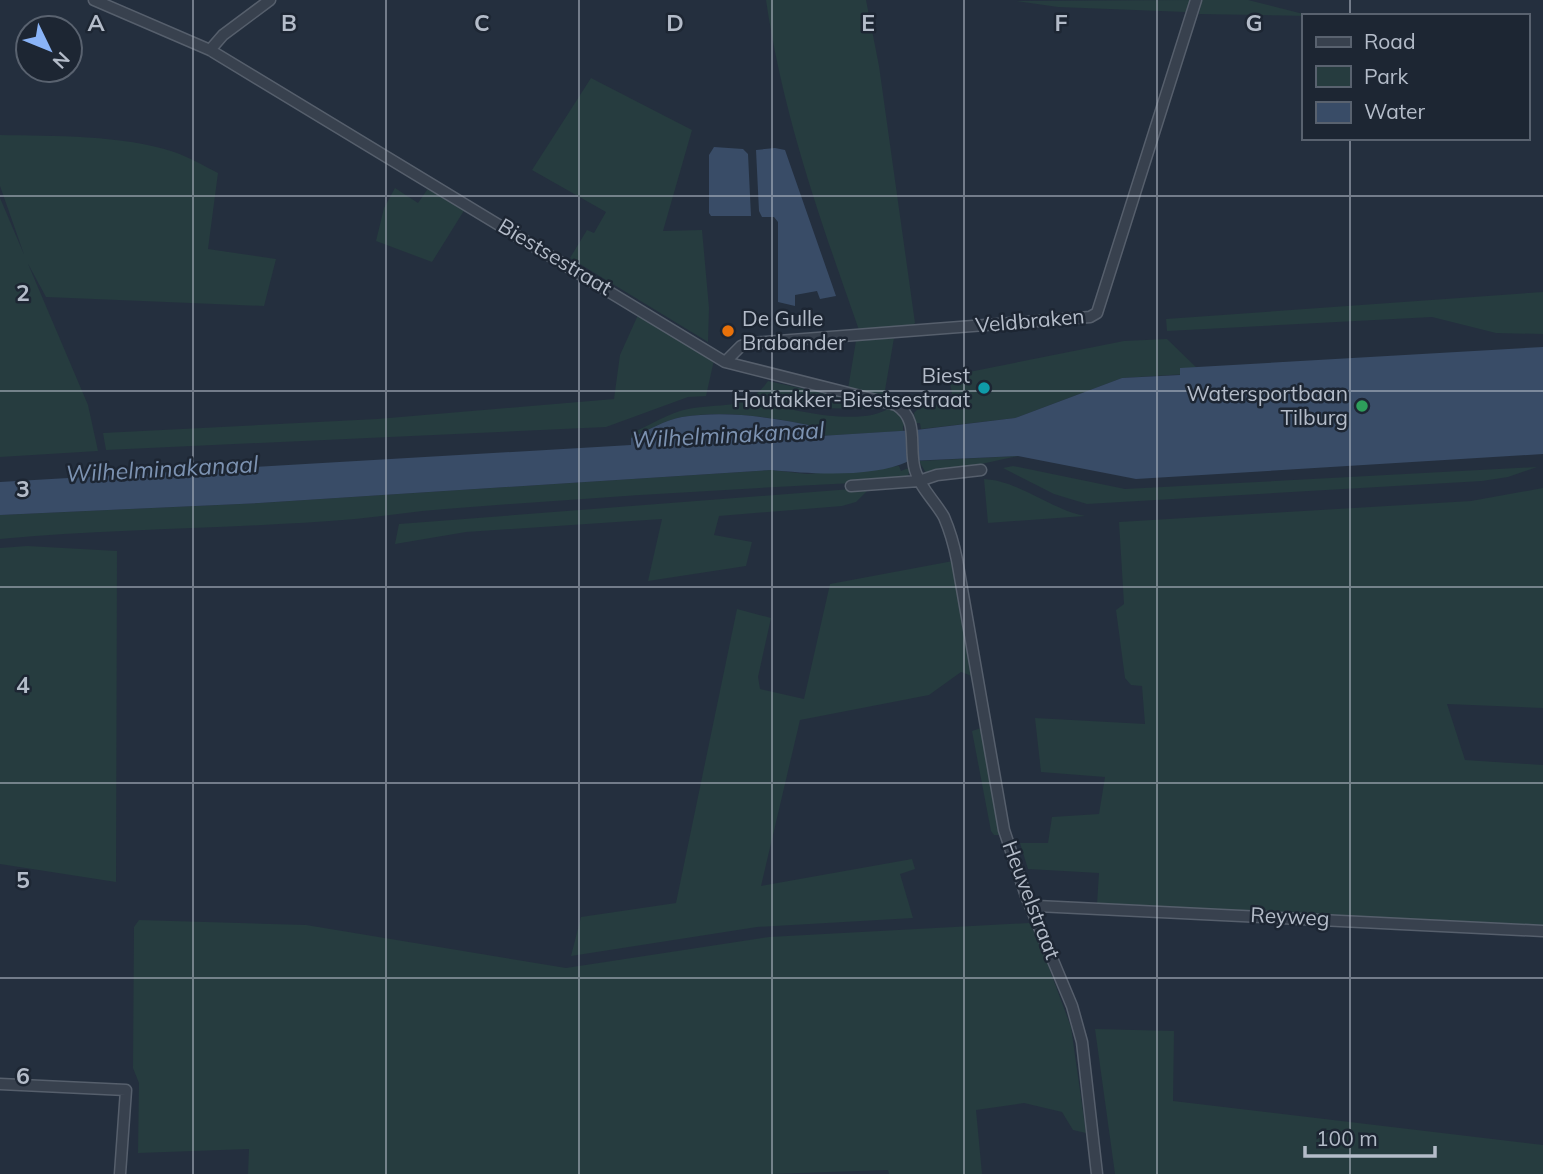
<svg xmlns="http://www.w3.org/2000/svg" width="1543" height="1174" font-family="Mulish,sans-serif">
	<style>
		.green { fill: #263c3f }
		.water { fill: #394c67 }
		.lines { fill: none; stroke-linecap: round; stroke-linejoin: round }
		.minor-casing { stroke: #565f6c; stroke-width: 13 }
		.minor { stroke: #38414e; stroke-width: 10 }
		.grid { fill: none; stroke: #b4bcc9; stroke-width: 2; stroke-opacity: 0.55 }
		.food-dot { fill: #e8710a; stroke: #1d2633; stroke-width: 2.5 }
		.culture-dot { fill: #0f9aa8; stroke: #1d2633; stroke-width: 2.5 }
		.leisure-dot { fill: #2e9e5b; stroke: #1d2633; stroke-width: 2.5 }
		.labels { text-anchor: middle; stroke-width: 5; stroke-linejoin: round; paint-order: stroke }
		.street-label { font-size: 21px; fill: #b4bcc9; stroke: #1d2633 }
		.poi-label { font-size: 21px; fill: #b4bcc9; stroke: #1d2633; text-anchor: end }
		.water-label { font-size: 23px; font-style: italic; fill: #7c92b1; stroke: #1d2633 }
		.grid-label { font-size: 23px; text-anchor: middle; font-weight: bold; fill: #b4bcc9; stroke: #1d2633; stroke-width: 5; stroke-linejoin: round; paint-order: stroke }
	</style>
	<rect width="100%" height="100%" fill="#242f3e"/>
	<path class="green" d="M766 0H866L879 66 915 323 912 326 859 330C820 219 783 116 766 0Z
		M1191 0 1186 12 1058 7 1016 1Z
		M1202 0H1248L1311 16 1199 14Z
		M591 78 692 130 663 231 702 230 709 308 708 342 570 258 587 230 594 233 606 212 532 170Z
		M0 135C52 136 124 135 174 152 189 157 204 166 218 173L208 249 276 259 264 306 46 297 26 260 0 186Z
		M429 187 465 209 432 262 376 241 384 208 395 188 418 203Z
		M0 198 88 405 98 451 0 457Z
		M1543 292V334L1496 333 1432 317 1167 331 1166 319Z
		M638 315 714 360 706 396 688 397 606 427 106 450 103 433 377 419 614 399 620 355Z
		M894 338 884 396 848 389 856 341Z
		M1167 339 1202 373 1122 378 1015 418 921 429 920 423H915L914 413 919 408 953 400 949 376 1124 341Z
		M768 381 882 406 877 409 818 408 757 397 761 403C795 410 862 428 891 407L899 409 908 425 903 426V431L820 436 819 427C773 418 729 409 682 417 665 420 647 431 631 438L632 433C650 425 669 413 688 409 722 402 746 412 768 381Z
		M1018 456 935 474 926 473 919 461Z
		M899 466 901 471 911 467 907 478 895 481C745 488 595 497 445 509 415 511 385 516 355 519 237 529 118 528 0 539V515L259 503 771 470 807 474Z
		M1013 466 1125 489 1537 467 1508 477 1482 481 1087 504 1054 494 1003 468Z
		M984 479C1020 481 1049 509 1085 516L988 523Z
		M864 488 869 489 856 502 842 506 719 516 714 535 752 542 746 566 648 581 662 519 466 532 395 544 399 524Z
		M1543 488V708L1447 704 1465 760 1543 765V926L1097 904 1099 873 1028 869 1020 843H1048L1052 817 1099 814 1105 777 1041 772 1035 718 1145 724 1142 686 1131 685 1125 678 1116 610 1124 604 1119 522 1471 501Z
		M27 546 117 551 116 882 0 864V548Z
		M953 561 972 676 961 672 929 695 800 720 761 886 912 859 915 869 900 874 913 918 757 927 571 956 581 917 676 903 737 609 771 618 758 677 760 689 804 699 830 584Z
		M981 728 1000 835H994L991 831 972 731Z
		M139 920 306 925 566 968 769 937 1029 923 1039 941 1071 1027 1086 1133 1073 1130 1062 1112 1024 1103 976 1110 982 1174H889L888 1170 771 1174H248L249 1149 138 1153 139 1083 133 1068 134 927Z
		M1095 1029 1174 1031 1173 1101 1543 1145V1174H1115Z"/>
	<path class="water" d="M714 147 743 149 748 154 751 216H711L709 213V155Z
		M775 148 785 150 836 296 820 299 817 291 795 295V306L778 302V222L774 217H762L759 211 756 150Z
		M1543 347V454L1136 479 1018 456 909 461C874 478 811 474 771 470L259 503 0 515V482L631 445V438C647 431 665 420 682 417 729 410 773 418 819 427L820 436 916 430 1015 418 1122 378 1180 375V368Z"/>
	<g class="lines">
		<g class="minor-casing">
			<path id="minor" d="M94 0 210 50 725 362 896 405C920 420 908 446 915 470 920 488 935 501 944 517 950 531 954 545 957 560L1004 830 1026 896 1072 1006 1082 1042 1097 1174
				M210 50 223 35 270 0
				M725 362 741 346 751 343 1090 317 1097 313 1196 0
				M851 486 919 481 937 475 981 470
				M1037 906 1543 931
				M0 1084 126 1090 120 1174"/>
		</g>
		<use href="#minor" class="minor"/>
	</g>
	<path class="grid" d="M193 0V1174M386 0V1174M579 0V1174M772 0V1174M964 0V1174M1157 0V1174M1350 0V16M1350 138V1174M0 196H1543M0 391H1543M0 587H1543M0 783H1543M0 978H1543"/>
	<circle class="food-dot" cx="728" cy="331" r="7"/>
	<circle class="culture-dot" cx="984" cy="388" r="7"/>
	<circle class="leisure-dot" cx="1362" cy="406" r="7"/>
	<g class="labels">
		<g class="street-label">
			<text transform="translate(555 257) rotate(31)" y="7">Biestsestraat</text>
			<text transform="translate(1030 321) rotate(-5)" y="7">Veldbraken</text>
			<text transform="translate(1031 900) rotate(69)" y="7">Heuvelstraat</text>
			<text transform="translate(1290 917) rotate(3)" y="7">Reyweg</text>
		</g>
		<g class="poi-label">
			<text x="742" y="326" text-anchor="start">De Gulle<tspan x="742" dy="24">Brabander</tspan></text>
			<text x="970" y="383">Biest<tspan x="970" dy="24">Houtakker-Biestsestraat</tspan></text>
			<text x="1348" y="401">Watersportbaan<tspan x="1348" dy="24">Tilburg</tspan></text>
		</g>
		<g class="water-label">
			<text transform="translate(728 435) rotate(-3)" y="8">Wilhelminakanaal</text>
			<text transform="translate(162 469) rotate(-3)" y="8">Wilhelminakanaal</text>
		</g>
	</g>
	<g class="grid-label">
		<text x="96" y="31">A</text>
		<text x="289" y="31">B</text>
		<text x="482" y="31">C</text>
		<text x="675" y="31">D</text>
		<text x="868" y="31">E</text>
		<text x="1061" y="31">F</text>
		<text x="1254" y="31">G</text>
		<text x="23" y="301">2</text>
		<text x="23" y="497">3</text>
		<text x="23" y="693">4</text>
		<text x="23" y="888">5</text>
		<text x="23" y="1084">6</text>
	</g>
	<rect x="1302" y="14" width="228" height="126" fill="#1d2633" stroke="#59626f" stroke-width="2"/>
	<rect x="1316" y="37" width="35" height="10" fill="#38414e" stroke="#59626f" stroke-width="2"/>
	<text x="1364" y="49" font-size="21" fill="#b4bcc9">Road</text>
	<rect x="1316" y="66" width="35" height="21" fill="#263c3f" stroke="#59626f" stroke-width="2"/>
	<text x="1364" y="84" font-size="21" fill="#b4bcc9">Park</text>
	<rect x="1316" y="102" width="35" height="21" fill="#394c67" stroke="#59626f" stroke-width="2"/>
	<text x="1364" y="119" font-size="21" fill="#b4bcc9">Water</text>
	<g transform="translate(49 49) rotate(133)"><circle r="33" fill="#1d2633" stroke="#59626f" stroke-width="2"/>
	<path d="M0-5L12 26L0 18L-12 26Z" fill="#8ab4f8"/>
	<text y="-10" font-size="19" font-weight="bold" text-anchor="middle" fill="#b4bcc9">N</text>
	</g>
	<path d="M1305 1146v10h130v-10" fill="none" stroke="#b4bcc9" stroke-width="3.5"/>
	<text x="1316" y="1146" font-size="21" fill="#b4bcc9" stroke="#1d2633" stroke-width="5" paint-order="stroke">100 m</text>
</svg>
